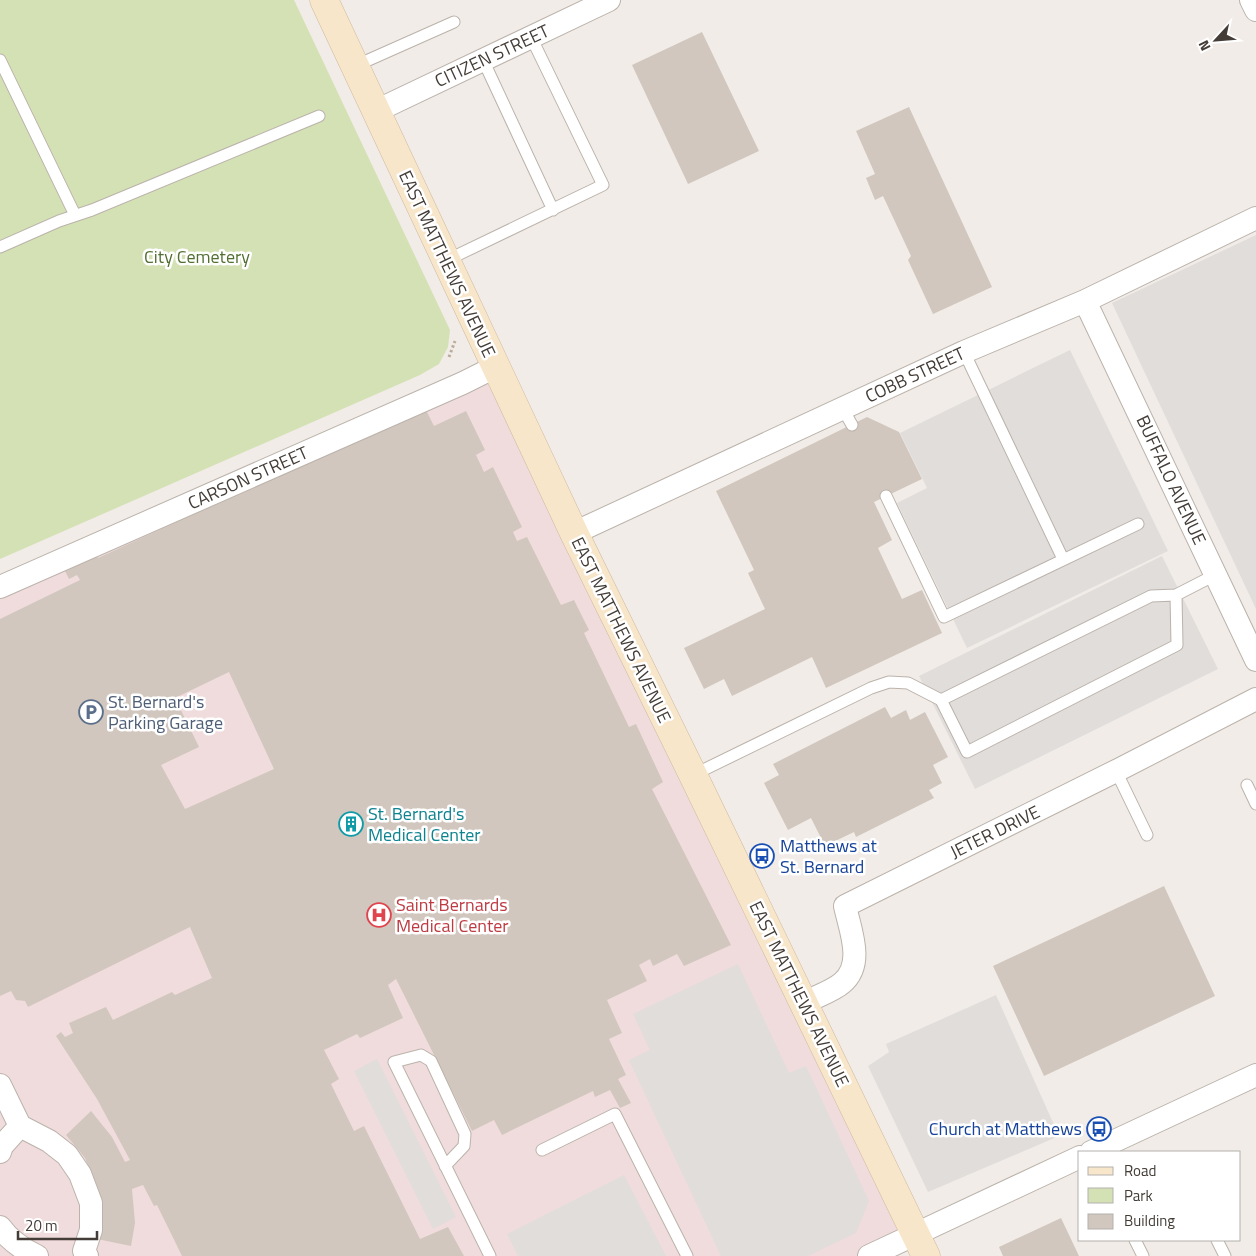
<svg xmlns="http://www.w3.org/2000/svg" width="1256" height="1256" font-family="'Titillium Web',sans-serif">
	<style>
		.medical { fill: #f0dcdc }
		.green { fill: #d4e1b4 }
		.parking { fill: #e0dddb }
		.building { fill: #d1c7be; fill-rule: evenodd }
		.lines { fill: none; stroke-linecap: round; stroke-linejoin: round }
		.lane-casing { stroke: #bbb3ab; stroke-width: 13 }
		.street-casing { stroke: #bbb3ab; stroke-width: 24 }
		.secondary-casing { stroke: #ceba9d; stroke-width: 29 }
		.path { stroke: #bbac9e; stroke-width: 3; stroke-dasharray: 2.5 2.5; stroke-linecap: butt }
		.lane { stroke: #fff; stroke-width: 11 }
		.street { stroke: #fff; stroke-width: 22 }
		.secondary { stroke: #f8e6ca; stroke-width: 28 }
		.labels { text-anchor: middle; stroke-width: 5; stroke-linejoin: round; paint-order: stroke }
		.street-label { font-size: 18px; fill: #433c37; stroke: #fff }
		.park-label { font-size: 18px; fill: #526e31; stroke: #fff }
		.service-label { font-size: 18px; fill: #4e5e75; stroke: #fff; text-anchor: start }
		.culture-label { font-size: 18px; fill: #0d838f; stroke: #fff; text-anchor: start }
		.transit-label { font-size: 18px; fill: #164399; stroke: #fff; text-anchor: start }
		.health-label { font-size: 18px; fill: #be3a42; stroke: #fff; text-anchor: start }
	</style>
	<rect width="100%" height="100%" fill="#f1ece7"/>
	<path class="medical" d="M493 373 915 1234 869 1256H0V597Z"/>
	<path class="green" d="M0 0H294L450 330 448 347 439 364 420 375 0 559Z"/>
	<path class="parking" d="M1256 235V609L1112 303Z
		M1070 350 1168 551 967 648 897 503 927 488 900 433Z
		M1162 556 1218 669 975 789 919 676Z
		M738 964 789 1073 806 1066 869 1201 856 1233 808 1256H721L629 1060 650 1050 633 1014Z
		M996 995 1059 1136 928 1192 868 1066 889 1052 886 1044Z
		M377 1059 456 1217 433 1229 354 1071Z
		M624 1175 666 1256H518L507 1234Z"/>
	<path class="building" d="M702 32 759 151 688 184 632 65Z
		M909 107 992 287 933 314 908 260 911 256 883 196 875 200 866 178 875 174 856 131Z
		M425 408 434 426 466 411 485 450 476 455 484 472 493 467 522 527 513 532 517 541 527 537 561 605 574 600 589 630 584 633 629 727 636 724 663 782 652 789 731 945 684 966 677 954 653 966 650 959 639 965 647 981 607 1000 622 1033 609 1039 626 1075 618 1079 631 1103 620 1108 610 1090 595 1097 593 1091 502 1135 494 1120 472 1131 396 979 388 985 403 1018 360 1038 357 1034 324 1050 339 1079 331 1084 354 1131 364 1126 420 1239 448 1227 464 1256H182L157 1205 154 1206 143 1185 132 1189 135 1223 131 1246 97 1239 100 1200 97 1186 85 1158 66 1135 91 1111 112 1137 125 1162 130 1160 97 1099 56 1036 61 1032 65 1037 73 1033 69 1023 106 1007 113 1020 172 992 175 995 212 978 190 927 28 1007 25 1001 16 1000 11 991 0 996V619L80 580 77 575 69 579 62 565 95 550 98 558ZM229 672 274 769 185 809 161 765 199 747 175 698Z
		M867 417 899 432 922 479 874 502 892 540 878 548 902 599 922 590 942 633 826 688 812 657 732 696 724 679 704 689 684 648 765 609 748 573 754 570 716 491Z
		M885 707 891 718 906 710 910 720 925 712 948 757 933 765 942 783 929 790 934 798 856 837 854 832 825 846 811 818 788 830 764 783 779 775 773 764Z
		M1164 886 1215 996 1044 1076 993 966Z
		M1061 1218 1079 1256H1003L999 1247Z"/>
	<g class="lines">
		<g class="lane-casing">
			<path id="lane" d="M0 60 75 215
				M483 60 553 210
				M355 66 454 22
				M0 247 59 221 92 210 319 116
				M445 261 603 185 531 37
				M964 352 1063 559
				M843 409 852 425
				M886 496 944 617 1138 524
				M941 700 1151 596 1176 595 1215 575
				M1116 771 1147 835
				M693 775 871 688 889 682 908 683 941 700 967 752 1177 645 1176 595
				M1247 785 1256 804
				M542 1150 615 1114 687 1256
				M445 1166 464 1146 465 1134 431 1061 421 1055 394 1062 490 1256
				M1135 1240 1143 1256
				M1217 1240 1225 1256"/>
		</g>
		<g class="street-casing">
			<path id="street" d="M1251 0 1256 10
				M376 111 609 0
				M1085 301 1256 660
				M574 533 964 352 1085 301 1256 218
				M0 587 463 383 495 367
				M804 1003C815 997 833 991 842 983 865 964 850 930 845 906L1120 769 1256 699
				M0 1085 20 1126 49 1141 67 1155 80 1174 91 1203V1230L84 1251 87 1256
				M0 1152 2 1146 20 1126
				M1091 1152 1256 1075
				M0 1227C10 1241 22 1249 37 1256
				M869 1256 1080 1157"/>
		</g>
		<g class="secondary-casing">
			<path id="secondary" d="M324 0 574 533 693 775 926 1256"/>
		</g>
		<path class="path" d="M449 357 455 341"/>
		<use href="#lane" class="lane"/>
		<use href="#street" class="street"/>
		<use href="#secondary" class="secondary"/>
	</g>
	<defs>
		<g id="parking-ring" transform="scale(1.25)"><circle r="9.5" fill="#fff" stroke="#5c6f8a" stroke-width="1.5"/><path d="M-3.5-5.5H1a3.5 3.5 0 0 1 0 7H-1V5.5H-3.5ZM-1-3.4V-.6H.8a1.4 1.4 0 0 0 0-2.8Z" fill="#5c6f8a"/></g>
		<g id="building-ring" transform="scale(1.25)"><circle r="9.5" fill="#fff" stroke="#0f9aa8" stroke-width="1.5"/><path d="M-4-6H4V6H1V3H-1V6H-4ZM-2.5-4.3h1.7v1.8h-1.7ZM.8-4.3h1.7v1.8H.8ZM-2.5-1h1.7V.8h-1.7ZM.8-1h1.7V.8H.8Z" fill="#0f9aa8"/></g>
		<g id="bus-ring" transform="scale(1.25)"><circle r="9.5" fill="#fff" stroke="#1a4fb4" stroke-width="1.5"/><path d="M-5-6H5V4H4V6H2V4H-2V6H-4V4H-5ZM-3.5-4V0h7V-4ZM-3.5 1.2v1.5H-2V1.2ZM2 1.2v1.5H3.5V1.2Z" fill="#1a4fb4"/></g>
		<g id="hospital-ring" transform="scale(1.25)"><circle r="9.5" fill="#fff" stroke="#e0444e" stroke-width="1.5"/><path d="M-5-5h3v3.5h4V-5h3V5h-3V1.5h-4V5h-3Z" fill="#e0444e"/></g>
	</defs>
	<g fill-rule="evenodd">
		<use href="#parking-ring" x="91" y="712"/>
		<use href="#building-ring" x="351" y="824"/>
		<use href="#bus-ring" x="762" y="856"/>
		<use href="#hospital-ring" x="379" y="915"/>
		<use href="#bus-ring" x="1099" y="1129"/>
	</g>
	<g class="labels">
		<g class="street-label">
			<text transform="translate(492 56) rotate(-25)" y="6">CITIZEN STREET</text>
			<text transform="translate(447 264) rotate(65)" y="6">EAST MATTHEWS AVENUE</text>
			<text transform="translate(915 375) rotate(-25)" y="6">COBB STREET</text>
			<text transform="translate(248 478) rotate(-24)" y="6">CARSON STREET</text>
			<text transform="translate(1171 480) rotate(65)" y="6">BUFFALO AVENUE</text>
			<text transform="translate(621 630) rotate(64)" y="6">EAST MATTHEWS AVENUE</text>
			<text transform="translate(995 832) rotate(-26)" y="6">JETER DRIVE</text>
			<text transform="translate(799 994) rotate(64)" y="6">EAST MATTHEWS AVENUE</text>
		</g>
		<g class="park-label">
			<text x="197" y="263">City Cemetery</text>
		</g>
		<g class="service-label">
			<text x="108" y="708">St. Bernard's<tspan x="108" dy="21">Parking Garage</tspan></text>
		</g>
		<g class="culture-label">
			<text x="368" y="820">St. Bernard's<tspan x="368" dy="21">Medical Center</tspan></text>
		</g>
		<g class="transit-label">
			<text x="780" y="852">Matthews at<tspan x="780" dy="21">St. Bernard</tspan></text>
			<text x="1082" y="1135" text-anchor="end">Church at Matthews</text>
		</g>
		<g class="health-label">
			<text x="396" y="911">Saint Bernards<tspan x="396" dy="21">Medical Center</tspan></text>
		</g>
	</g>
	<rect x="1078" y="1151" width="162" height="90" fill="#ffffff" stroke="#b4b1af"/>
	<rect x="1088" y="1167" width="25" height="8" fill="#f8e6ca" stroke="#b4b1af"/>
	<text x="1124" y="1176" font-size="15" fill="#433c37">Road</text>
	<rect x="1088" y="1188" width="25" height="15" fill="#d4e1b4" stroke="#b4b1af"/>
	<text x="1124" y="1201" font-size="15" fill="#433c37">Park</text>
	<rect x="1088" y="1214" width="25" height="15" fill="#d1c7be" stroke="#b4b1af"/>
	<text x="1124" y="1226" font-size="15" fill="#433c37">Building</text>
	<g transform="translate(1216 40) rotate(244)" stroke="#ffffff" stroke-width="4" paint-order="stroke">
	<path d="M0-4L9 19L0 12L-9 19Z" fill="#433c37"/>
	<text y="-8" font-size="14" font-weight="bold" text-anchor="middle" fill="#433c37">N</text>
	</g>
	<path d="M18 1231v8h79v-8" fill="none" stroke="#433c37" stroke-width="2.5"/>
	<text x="25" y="1231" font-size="15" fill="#433c37" stroke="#ffffff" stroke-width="4" paint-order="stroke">20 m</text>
</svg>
